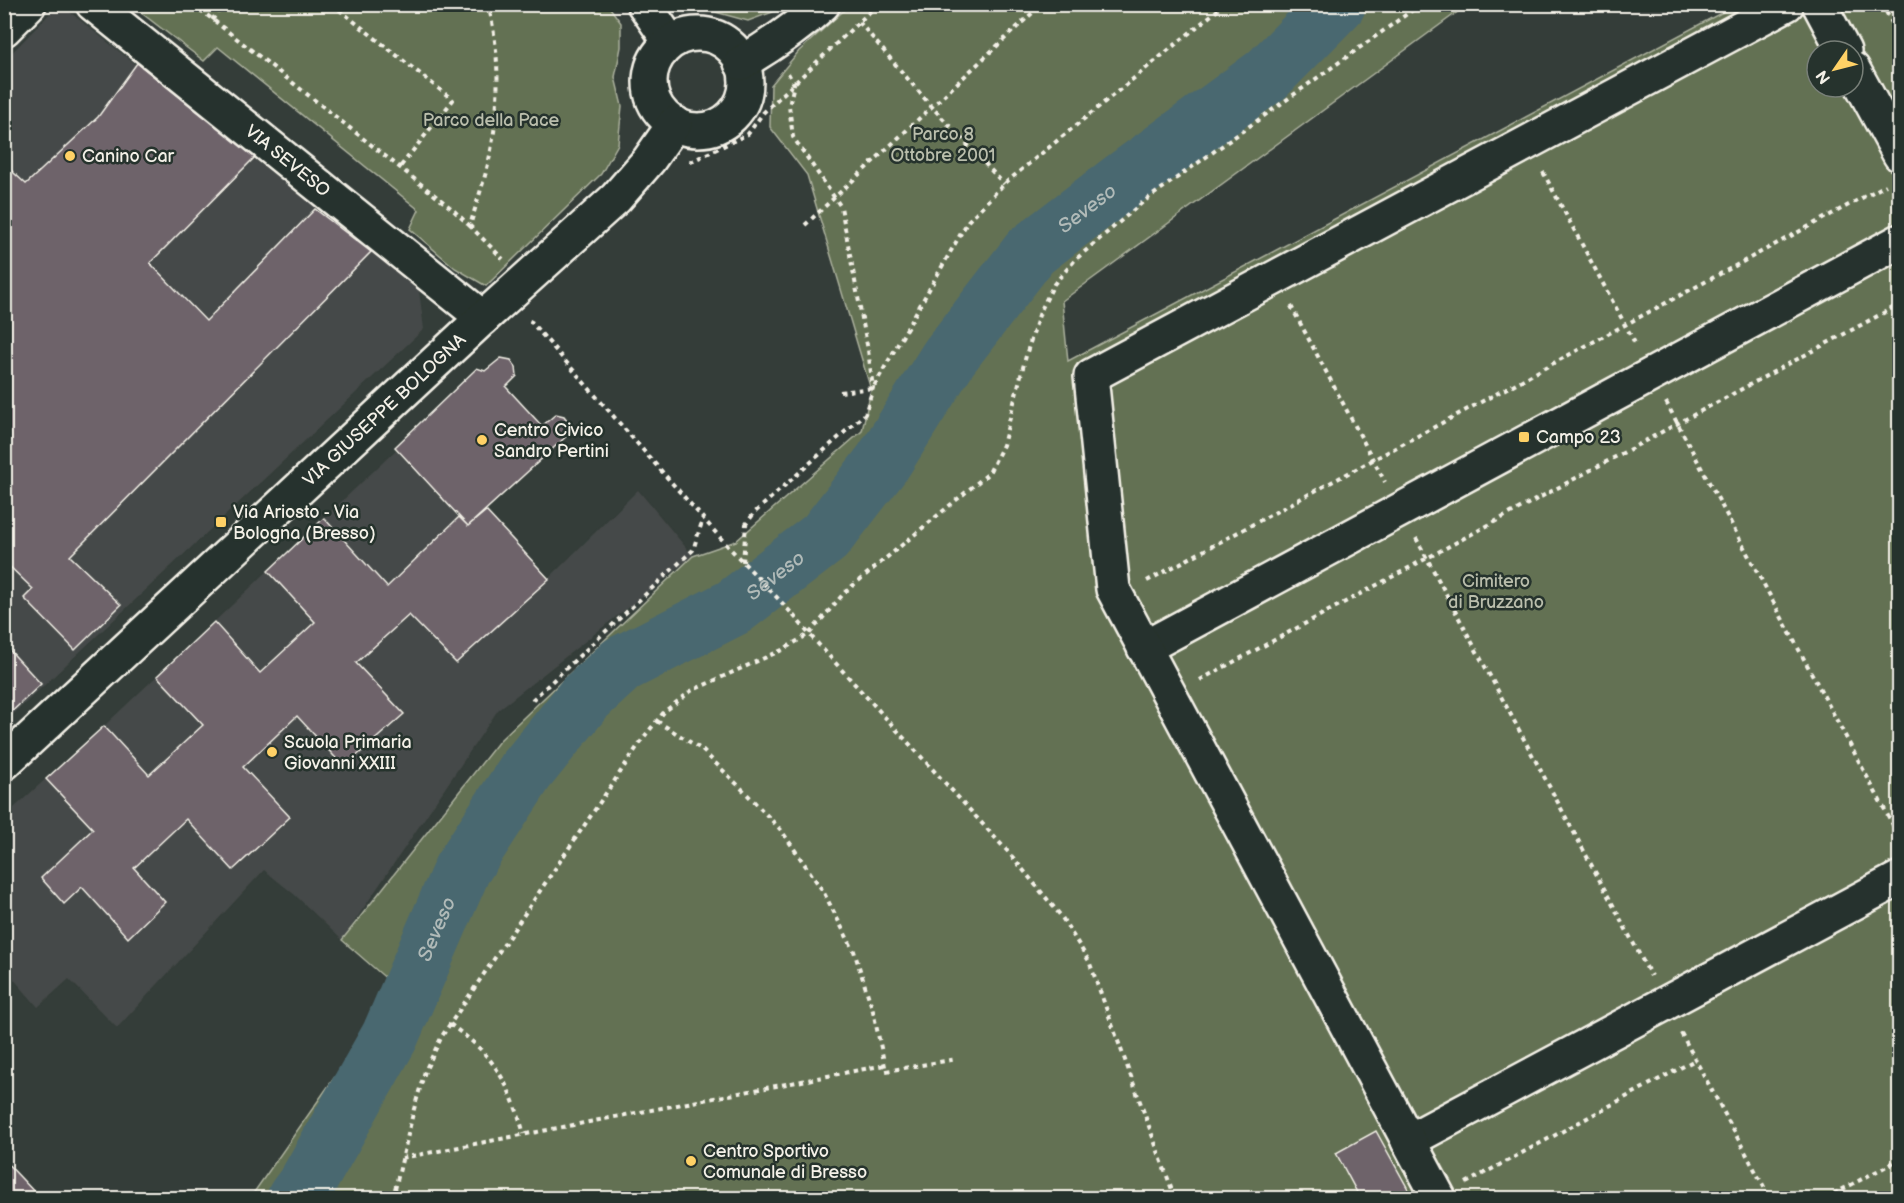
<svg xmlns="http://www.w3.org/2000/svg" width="1904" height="1203" font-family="'Balsamiq Sans',sans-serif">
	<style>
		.built { fill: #454948 }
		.green { fill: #637153; stroke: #acb19e; stroke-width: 1.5; fill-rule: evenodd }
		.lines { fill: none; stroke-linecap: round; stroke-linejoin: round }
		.river { stroke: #4a6870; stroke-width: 58 }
		.building { fill: #6e646b; stroke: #f4f1e8; stroke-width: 1.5 }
		.minor-casing { stroke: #f4f1e8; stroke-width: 38 }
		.path { stroke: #f4f1e8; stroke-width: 4; stroke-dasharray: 4.5 4.5; stroke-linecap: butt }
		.minor { stroke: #26332d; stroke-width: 33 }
		.poi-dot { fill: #ffd166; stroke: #26332d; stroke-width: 2 }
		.labels { text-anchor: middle; stroke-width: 5; stroke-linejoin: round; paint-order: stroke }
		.park-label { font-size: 18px; fill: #babeac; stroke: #26332d }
		.poi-label { font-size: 18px; fill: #f4f1e8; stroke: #26332d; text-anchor: start }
		.street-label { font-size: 18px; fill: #f4f1e8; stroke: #26332d }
		.water-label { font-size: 20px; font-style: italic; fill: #b0bab8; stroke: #26332d }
	</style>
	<rect width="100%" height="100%" fill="#343d39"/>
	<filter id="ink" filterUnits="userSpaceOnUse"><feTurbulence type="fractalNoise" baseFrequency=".0167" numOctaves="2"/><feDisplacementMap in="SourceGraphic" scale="12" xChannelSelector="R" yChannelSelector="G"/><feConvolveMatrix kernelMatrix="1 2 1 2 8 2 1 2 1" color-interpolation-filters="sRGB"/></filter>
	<g filter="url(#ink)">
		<path class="built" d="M58 5H61L419 290 424 329 5 722V60Z
			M396 450 467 526 486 511 549 578 638 490 693 556 498 710 342 940 295 895 264 870 117 1028 69 979 38 1007 5 969V816L104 726Z"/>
		<path class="green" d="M131 5H608L621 23V47L615 77 622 106 618 144 601 174 486 286 455 268 410 229 419 210 218 47 204 61Z
			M690 5H784L778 10 748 21Z
			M850 5H1467L1062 301 1068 361 1736 5H1899V1198H250L397 988 342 940 500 740 693 556 736 541 862 431 871 390 807 175 770 127 771 85 799 51ZM1817 51H1853V87H1817Z"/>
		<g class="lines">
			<path class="river" id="s1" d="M296 1198 307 1183 390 1036 462 869 526 771 584 699 622 664 734 607 825 537 883 462 949 357 1031 251 1121 182 1267 75 1337 4"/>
		</g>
		<path class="building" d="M137 63 255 157 150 263 206 321 315 209 371 252 70 556 121 605 75 650 24 598 33 589 4 561V164L26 184 98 117Z
			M501 358 511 360 516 367 517 376 506 387 542 426 556 414 564 416 570 424V433L468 526 395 447 477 368 485 371Z
			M486 511 549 579 456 663 409 615 356 663 404 714 344 767 297 716 243 767 290 817 233 870 186 819 134 868 165 902 128 938 82 887 64 904 41 878 93 829 46 779 104 726 149 775 203 725 157 676 214 622 260 673 315 622 268 571 324 518 387 587 459 517 468 526Z
			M4 644 41 684 4 719Z
			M1376 1131 1413 1198H1360L1336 1153Z
			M4 1160 40 1198H4Z"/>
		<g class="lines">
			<g class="minor-casing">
				<g id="minor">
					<path id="s2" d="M93 4 483 318"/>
					<path d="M644 4 670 42"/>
					<path d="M1819 4 1844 51"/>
					<path d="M4 29 29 4"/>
					<circle cx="698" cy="82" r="48"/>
					<path d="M741 63C770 46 798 27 823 4"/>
					<path d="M1853 69 1900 155"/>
					<path d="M1144 648 1900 241"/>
					<path id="s3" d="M4 763 483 318 616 198 649 160 675 123"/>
					<path d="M1408 1141 1900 878"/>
					<path d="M1439 1198 1113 589 1091 376 1787 4"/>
				</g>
			</g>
			<path class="path" d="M193 4 451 208 470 226
				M332 4 453 100 400 167
				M488 4C501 55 500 109 489 160 484 182 476 204 470 226L503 259
				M1882 4 1900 38
				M212 20 224 4
				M859 22 932 107 1004 184
				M690 162 748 134 763 113 878 4
				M1543 172 1636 345
				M805 225 1042 4
				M1291 306 1385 482
				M532 320 531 322C596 396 660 470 725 543 753 574 783 601 809 634L1010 854 1061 916 1089 961 1175 1198
				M840 392 873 388 968 221 1004 184 1225 4
				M1666 402 1900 838
				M1416 538 1651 976
				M743 562 746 524 755 512 865 414 873 388 868 350 841 207 793 137 789 106 794 84 788 73
				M1147 581 1886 185
				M1200 680 1900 304
				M532 700 693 550 703 519
				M657 721 701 749 742 789 781 830 823 891 854 951 873 1011 886 1071 957 1059
				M450 1024C461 1033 473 1041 482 1051 505 1075 515 1103 524 1134
				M1681 1033 1770 1198
				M402 1158 885 1065
				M1466 1183 1695 1060
				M393 1198 414 1109 425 1071 442 1036 644 737 664 712 691 691 782 650 809 634 845 592 989 473 1003 445 1027 352 1040 312 1054 284 1076 259 1143 202 1421 4
				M1826 1198 1900 1159"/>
			<use href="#minor" class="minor"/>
		</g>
	</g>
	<g class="poi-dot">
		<circle cx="70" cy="156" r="6"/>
		<rect x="1518" y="431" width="12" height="12" rx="3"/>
		<circle cx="482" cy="440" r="6"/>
		<rect x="215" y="516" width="12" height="12" rx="3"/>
		<circle cx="272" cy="752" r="6"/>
		<circle cx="691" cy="1161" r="6"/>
	</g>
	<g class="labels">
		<g class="park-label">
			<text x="491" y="126">Parco della Pace</text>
			<text x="943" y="140">Parco 8<tspan x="943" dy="21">Ottobre 2001</tspan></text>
			<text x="1496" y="587">Cimitero<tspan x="1496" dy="21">di Bruzzano</tspan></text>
		</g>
		<g class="poi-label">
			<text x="82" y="162">Canino Car</text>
			<text x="494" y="436">Centro Civico<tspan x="494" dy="21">Sandro Pertini</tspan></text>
			<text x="1536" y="443">Campo 23</text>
			<text x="233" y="518">Via Ariosto - Via<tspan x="233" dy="21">Bologna (Bresso)</tspan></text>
			<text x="284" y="748">Scuola Primaria<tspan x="284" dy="21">Giovanni XXIII</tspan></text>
			<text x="703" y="1157">Centro Sportivo<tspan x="703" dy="21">Comunale di Bresso</tspan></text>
		</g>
		<g class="street-label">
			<text dy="6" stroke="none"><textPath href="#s2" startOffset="250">VIA SEVESO</textPath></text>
			<text dy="6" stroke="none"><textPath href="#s3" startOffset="519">VIA GIUSEPPE BOLOGNA</textPath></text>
		</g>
		<g class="water-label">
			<text dy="7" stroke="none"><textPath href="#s1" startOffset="1294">Seveso</textPath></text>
			<text dy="7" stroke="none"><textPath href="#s1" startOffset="808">Seveso</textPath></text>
			<text dy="7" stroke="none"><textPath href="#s1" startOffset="304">Seveso</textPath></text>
		</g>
	</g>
	<rect width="1904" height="1203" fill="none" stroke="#26332d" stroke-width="24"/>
	<rect x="12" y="12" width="1880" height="1179" fill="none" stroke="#f4f1e8" stroke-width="2" filter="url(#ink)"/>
	<g transform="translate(1835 69) rotate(235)"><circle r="28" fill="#26332d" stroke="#787f78" stroke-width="1.5"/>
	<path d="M0-4.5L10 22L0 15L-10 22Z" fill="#ffd166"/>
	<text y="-9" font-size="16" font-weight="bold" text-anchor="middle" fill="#f4f1e8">N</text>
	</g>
</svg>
